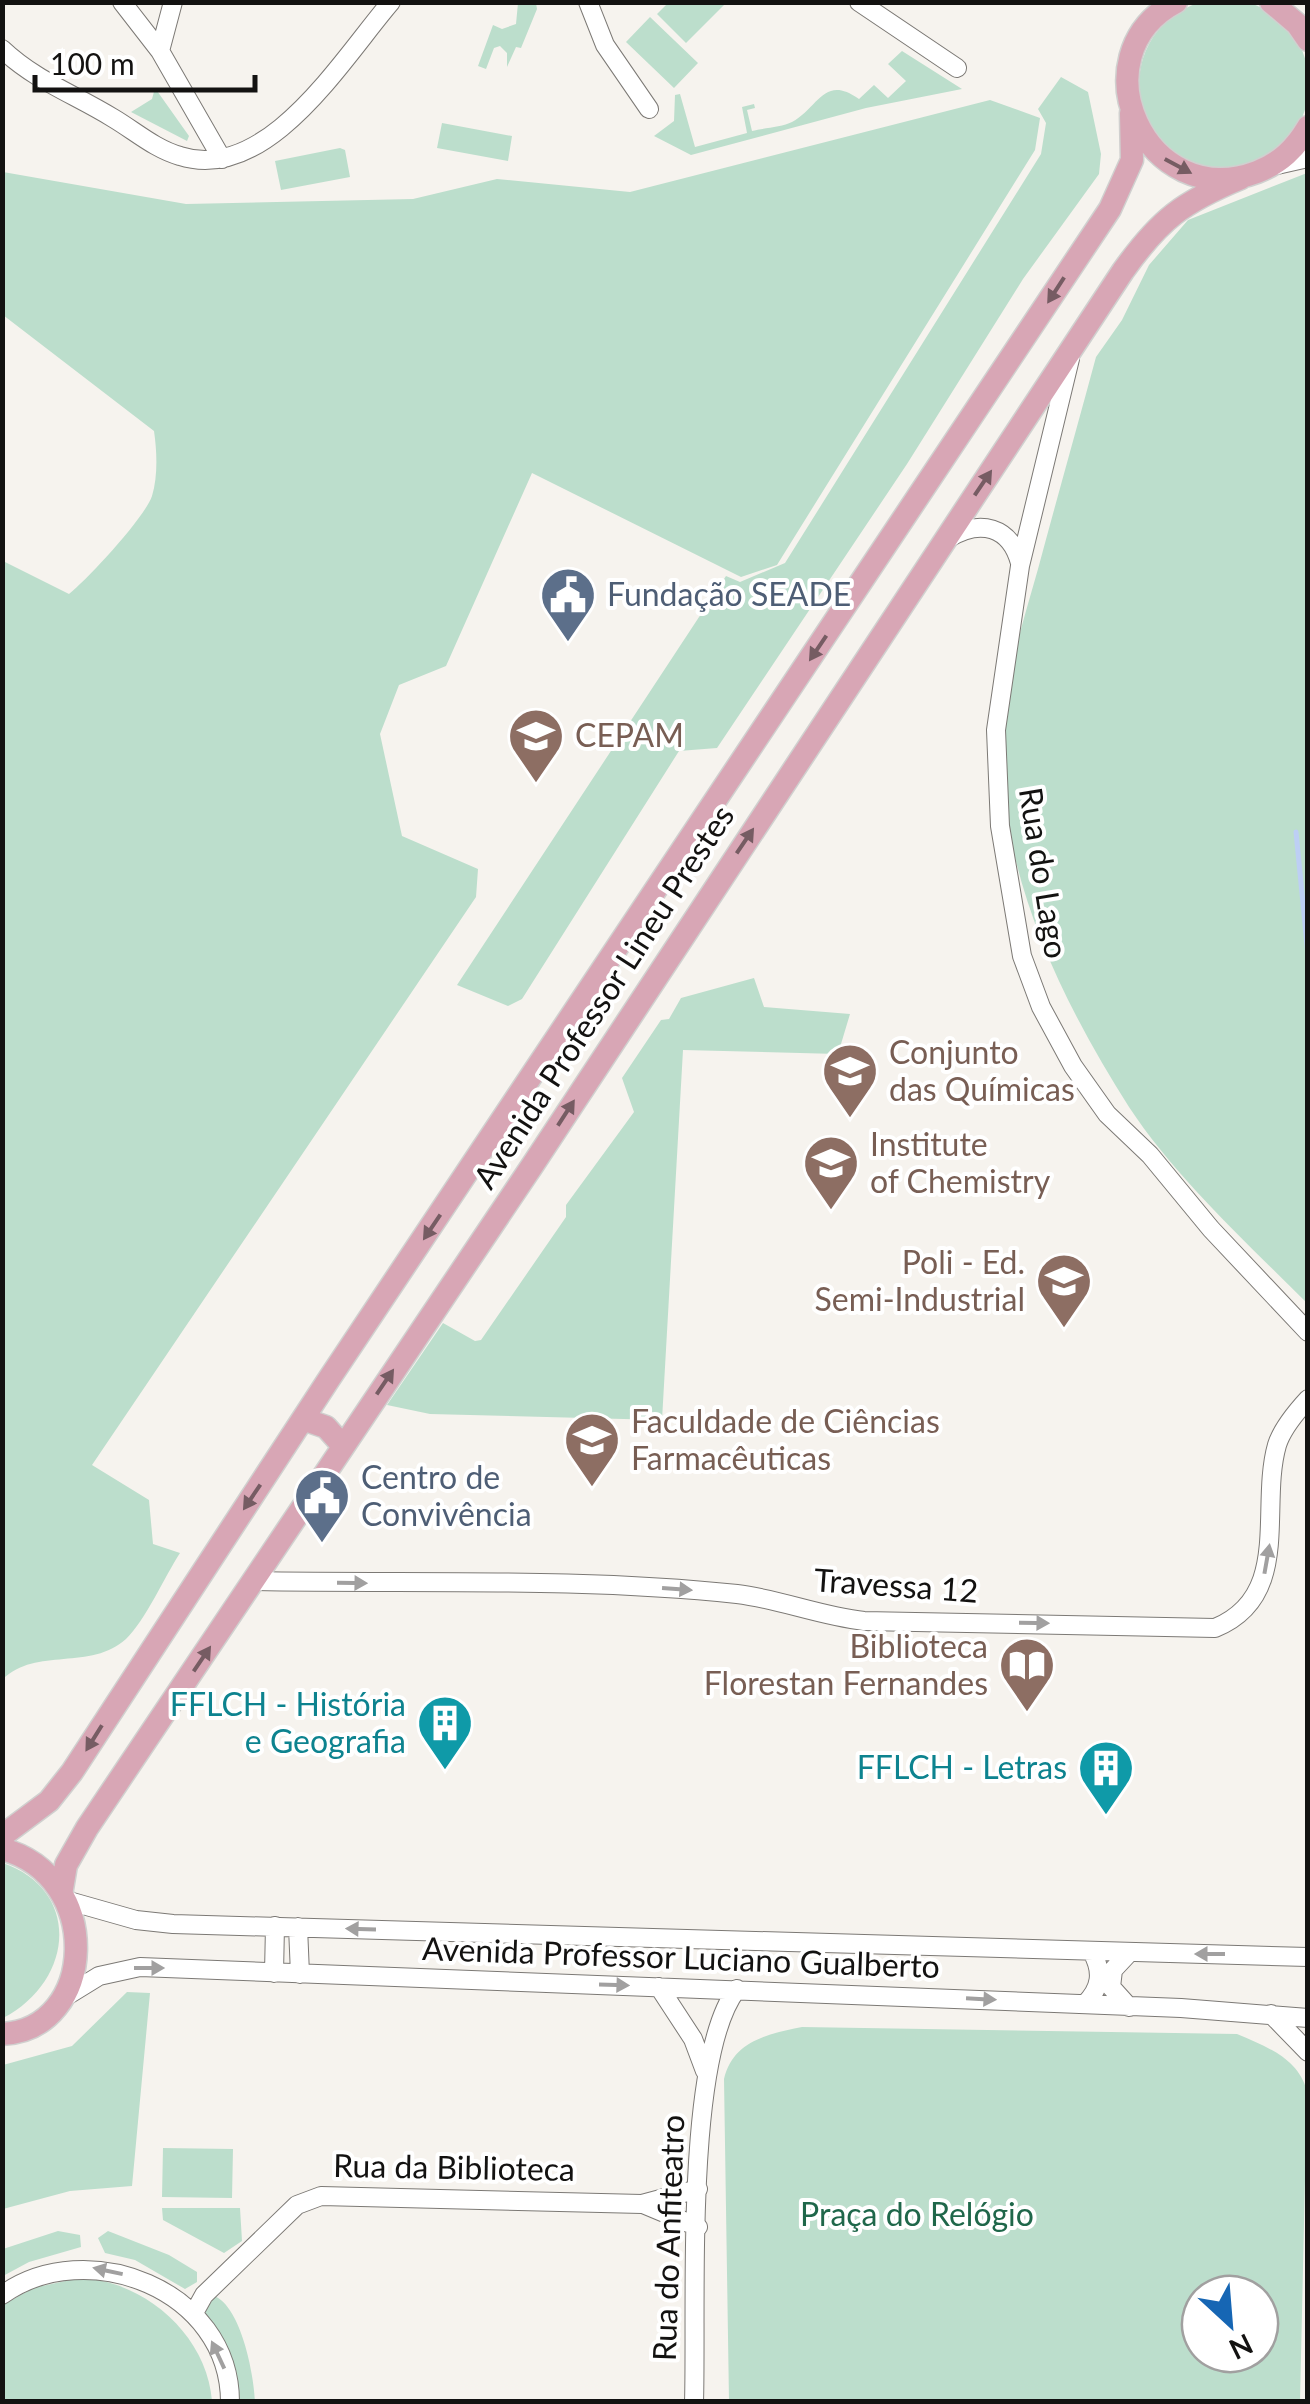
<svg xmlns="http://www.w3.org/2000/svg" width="1310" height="2404" font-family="Lato,sans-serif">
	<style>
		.green { fill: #bcdecc; fill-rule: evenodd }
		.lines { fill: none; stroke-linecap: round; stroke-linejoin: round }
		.stream { stroke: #bdcff4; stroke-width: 5 }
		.minor-casing { stroke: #7c7975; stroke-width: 20 }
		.major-casing { stroke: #d0d0cf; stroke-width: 25 }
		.minor { stroke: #fff; stroke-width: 18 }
		.major { stroke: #d8a6b5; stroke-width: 22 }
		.oneway { fill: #765c63 }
		.oneway2 { fill: #a1a0a0 }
		.labels { text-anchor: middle; stroke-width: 8; stroke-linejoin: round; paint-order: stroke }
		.service-label { font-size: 32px; fill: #4e5e75; stroke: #fff; text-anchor: start }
		.education-label { font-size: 32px; fill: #785e54; stroke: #fff; text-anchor: start }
		.street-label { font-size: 32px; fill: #131211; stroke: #fff }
		.culture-label { font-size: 32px; fill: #0d838f; stroke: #fff; text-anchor: end }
		.park-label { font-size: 32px; fill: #1f674a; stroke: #fff }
	</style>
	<rect width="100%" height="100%" fill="#f6f3ee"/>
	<path class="green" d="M1139 84a85 85 0 1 1 170 0a85 85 0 1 1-170 0Z
		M669 2H726V3L686 43 657 14Z
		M518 3H536L537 9 521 48 516 47 507 67V53L500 46 494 48 486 69 478 66 493 25 502 29 516 24Z
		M650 17 698 63 674 88 626 42Z
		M902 51 962 89 866 108 691 155 654 136 674 121 675 95 680 94 695 147 747 133 742 107 754 104 755 108 747 110 752 131C764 128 782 127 792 122 819 107 824 74 859 99L874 85 888 98 906 81 888 64Z
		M1061 77 1088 92 1101 154 1099 174 1023 279 907 464 717 748 679 751 522 999 508 1006 457 985 726 576 740 582 785 563 1041 154 1046 123 1038 109Z
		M155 88 189 136 187 141 131 112 152 99Z
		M990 100 1040 118 1035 150 777 565 741 577 532 473 446 666 399 685 380 734 402 836 478 869 476 897 92 1465 149 1500 153 1544 180 1553C165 1576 145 1621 126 1639 91 1671 36 1647 3 1679V561L69 594C88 579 145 517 152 496 158 476 157 452 154 431L3 315V172L186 204 413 199 497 179 630 192Z
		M442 123 512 136 508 161 437 148Z
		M340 148 345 150 350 177 281 190 275 161Z
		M1307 173V1303C1248 1244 1175 1177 1129 1107 1062 1002 1000 874 1002 747 1002 687 1022 626 1038 569 1057 498 1077 428 1096 357L1122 320 1149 265 1188 220Z
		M754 978 764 1007 850 1014 838 1054 683 1050 662 1420 430 1414 387 1405 443 1323 475 1341 481 1340 566 1217V1205L634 1112 622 1078 661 1020 669 1019 681 998Z
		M3 1863C83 1891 73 1982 3 2018Z
		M127 1992 150 1993 132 2186 70 2191 3 2209V2065L72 2046Z
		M802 2027 1237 2034C1267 2047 1298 2058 1307 2091L1300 2401H729L724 2079C733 2041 767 2034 802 2027ZM1200 2294H1260V2354H1200Z
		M163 2148 233 2149 232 2198 162 2197Z
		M162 2208H240L242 2241 224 2253 163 2220Z
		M58 2231 80 2235 81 2247 29 2262 3 2276V2249Z
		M108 2231 169 2255 197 2272V2282L185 2289 135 2260 105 2253 98 2238Z
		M79 2278C144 2280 207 2335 212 2401L3 2402V2305L33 2288Z
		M214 2296C241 2306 254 2375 255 2401H238L227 2352 204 2315Z"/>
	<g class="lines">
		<path class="stream" d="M1296 832 1308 955"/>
		<g class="minor-casing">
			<path id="minor" d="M122 2 160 51 222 159
				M588 2 605 45 649 109
				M859 2 957 68
				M2 49C36 81 74 94 113 118 135 131 155 149 180 156 267 184 342 59 391 2
				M160 51 173 2
				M1277 165 1308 158
				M1070 359 1020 566 996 730 1000 826 1022 956 1041 1007 1073 1066 1107 1114 1150 1155 1211 1229 1308 1332
				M949 538C980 519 1010 526 1020 563
				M255 1581C414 1584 578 1577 737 1594 779 1599 820 1616 864 1621L1215 1628C1293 1596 1259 1508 1277 1445 1282 1429 1296 1412 1308 1399
				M69 1901 136 1920 173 1924 1308 1957
				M298 1927 300 1974
				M1127 1955 1113 1970 1111 1987 1129 2007
				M274 1973 275 1926
				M659 1987 693 2039 705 2071
				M60 2000 99 1976 140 1967 1181 2008 1308 2018
				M1085 2004C1101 1988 1103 1972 1092 1952
				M1271 2014 1308 2052
				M643 2204 698 2227
				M2 2295C87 2234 230 2290 230 2402
				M194 2313 204 2295 297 2205 321 2196 642 2204 698 2189
				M694 2402C697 2308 684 2057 737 1989"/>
		</g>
		<g class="major-casing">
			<path id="major" d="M1176 2C1075 55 1146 214 1257 172 1280 163 1295 149 1308 127
				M1271 2 1297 24 1308 40
				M303 1419 326 1427 343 1446
				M2 1836 49 1801 72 1772 329 1379 1110 209 1132 160 1131 113
				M2 1849C104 1876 97 2030 2 2034
				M62 1889 66 1865 87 1828 532 1166 1123 271C1160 219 1183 202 1241 178"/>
		</g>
		<use href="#minor" class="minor"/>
		<use href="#major" class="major"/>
	</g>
	<defs><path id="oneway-solid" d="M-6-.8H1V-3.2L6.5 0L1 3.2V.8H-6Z" transform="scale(2.5)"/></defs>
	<g class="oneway">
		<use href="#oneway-solid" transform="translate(1178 166) rotate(28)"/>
		<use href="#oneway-solid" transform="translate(1056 290) rotate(123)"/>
		<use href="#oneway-solid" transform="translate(983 483) rotate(-56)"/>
		<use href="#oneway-solid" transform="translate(818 648) rotate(124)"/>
		<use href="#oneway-solid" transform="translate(745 841) rotate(-56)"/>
		<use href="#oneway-solid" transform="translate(566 1113) rotate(-57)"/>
		<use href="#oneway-solid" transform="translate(432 1227) rotate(124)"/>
		<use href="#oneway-solid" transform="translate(385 1382) rotate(-56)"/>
		<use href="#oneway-solid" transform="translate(252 1497) rotate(124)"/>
		<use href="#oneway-solid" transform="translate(202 1659) rotate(-56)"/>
		<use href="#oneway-solid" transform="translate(94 1738) rotate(122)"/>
	</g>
	<g class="oneway2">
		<use href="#oneway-solid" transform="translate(1267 1559) rotate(-80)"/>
		<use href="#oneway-solid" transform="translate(352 1583) rotate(1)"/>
		<use href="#oneway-solid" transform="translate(677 1589) rotate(4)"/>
		<use href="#oneway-solid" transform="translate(1034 1623) rotate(1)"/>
		<use href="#oneway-solid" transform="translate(361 1929) rotate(-178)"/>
		<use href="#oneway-solid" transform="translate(1210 1954) rotate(-180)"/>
		<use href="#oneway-solid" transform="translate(149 1968)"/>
		<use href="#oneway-solid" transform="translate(614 1985) rotate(2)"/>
		<use href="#oneway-solid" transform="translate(981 1999) rotate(3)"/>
		<use href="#oneway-solid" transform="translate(108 2271) rotate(-168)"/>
		<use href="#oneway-solid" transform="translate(218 2355) rotate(-115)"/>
	</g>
	<defs>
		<g id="civic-pin" transform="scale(2.875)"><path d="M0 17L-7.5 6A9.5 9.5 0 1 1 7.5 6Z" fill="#5c6f8a" stroke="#fff"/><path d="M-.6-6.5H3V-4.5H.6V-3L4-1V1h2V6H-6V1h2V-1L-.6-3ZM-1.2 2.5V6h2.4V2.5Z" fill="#fff"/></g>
		<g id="university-pin" transform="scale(2.875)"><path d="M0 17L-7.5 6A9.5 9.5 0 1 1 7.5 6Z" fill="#8d6e63" stroke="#fff"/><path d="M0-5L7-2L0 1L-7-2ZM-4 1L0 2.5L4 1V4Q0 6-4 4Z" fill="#fff"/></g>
		<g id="library-pin" transform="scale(2.875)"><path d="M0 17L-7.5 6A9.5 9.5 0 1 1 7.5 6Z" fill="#8d6e63" stroke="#fff"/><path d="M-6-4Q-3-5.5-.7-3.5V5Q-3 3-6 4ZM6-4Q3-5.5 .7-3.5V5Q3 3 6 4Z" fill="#fff"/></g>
		<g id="building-pin" transform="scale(2.875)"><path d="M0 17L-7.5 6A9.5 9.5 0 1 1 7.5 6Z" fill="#0f9aa8" stroke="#fff"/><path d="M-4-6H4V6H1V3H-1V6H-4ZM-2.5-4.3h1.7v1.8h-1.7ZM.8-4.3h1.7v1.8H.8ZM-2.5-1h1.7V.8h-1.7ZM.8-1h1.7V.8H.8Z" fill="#fff"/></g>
	</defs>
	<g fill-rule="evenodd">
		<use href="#civic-pin" x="568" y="595"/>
		<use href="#university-pin" x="536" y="736"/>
		<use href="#university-pin" x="850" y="1071"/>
		<use href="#university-pin" x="831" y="1163"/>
		<use href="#university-pin" x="1064" y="1281"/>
		<use href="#university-pin" x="592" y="1440"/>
		<use href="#civic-pin" x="322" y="1496"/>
		<use href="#library-pin" x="1027" y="1665"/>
		<use href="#building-pin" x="445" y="1723"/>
		<use href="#building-pin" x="1106" y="1768"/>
	</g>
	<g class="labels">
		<g class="service-label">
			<text x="607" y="606">Fundação SEADE</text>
			<text x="361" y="1489">Centro de<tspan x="361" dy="37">Convivência</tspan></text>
		</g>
		<g class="education-label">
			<text x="575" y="747">CEPAM</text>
			<text x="889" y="1064">Conjunto<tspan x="889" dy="37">das Químicas</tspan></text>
			<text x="870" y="1156">Institute<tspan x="870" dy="37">of Chemistry</tspan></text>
			<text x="1025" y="1274" text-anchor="end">Poli - Ed.<tspan x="1025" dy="37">Semi-Industrial</tspan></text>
			<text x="631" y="1433">Faculdade de Ciências<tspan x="631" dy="37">Farmacêuticas</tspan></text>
			<text x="988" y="1658" text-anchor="end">Biblioteca<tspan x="988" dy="37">Florestan Fernandes</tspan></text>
		</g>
		<g class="street-label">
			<text transform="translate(1043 873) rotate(81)" y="11">Rua do Lago</text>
			<text transform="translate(604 997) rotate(-57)" y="11">Avenida Professor Lineu Prestes</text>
			<text transform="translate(896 1586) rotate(4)" y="11">Travessa 12</text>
			<text transform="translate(681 1958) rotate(2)" y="11">Avenida Professor Luciano Gualberto</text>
			<text transform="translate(454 2168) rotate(1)" y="11">Rua da Biblioteca</text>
			<text transform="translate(669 2238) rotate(-88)" y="11">Rua do Anfiteatro</text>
		</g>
		<g class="culture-label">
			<text x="406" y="1716">FFLCH - História<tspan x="406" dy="37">e Geografia</tspan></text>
			<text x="1067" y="1779">FFLCH - Letras</text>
		</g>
		<g class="park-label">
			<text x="917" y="2226">Praça do Relógio</text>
		</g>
	</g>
	<rect width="1310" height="2404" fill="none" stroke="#131211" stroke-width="10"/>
	<g transform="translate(1230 2324) rotate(154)"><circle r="48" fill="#ffffff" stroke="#a1a0a0" stroke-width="2.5"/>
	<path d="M0-8L18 38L0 25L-18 38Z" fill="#1666b4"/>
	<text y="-15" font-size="28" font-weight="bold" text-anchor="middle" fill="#131211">N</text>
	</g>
	<path d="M35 75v15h220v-15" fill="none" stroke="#131211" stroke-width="5"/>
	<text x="50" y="75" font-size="30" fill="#131211" stroke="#ffffff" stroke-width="8" paint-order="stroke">100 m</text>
</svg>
